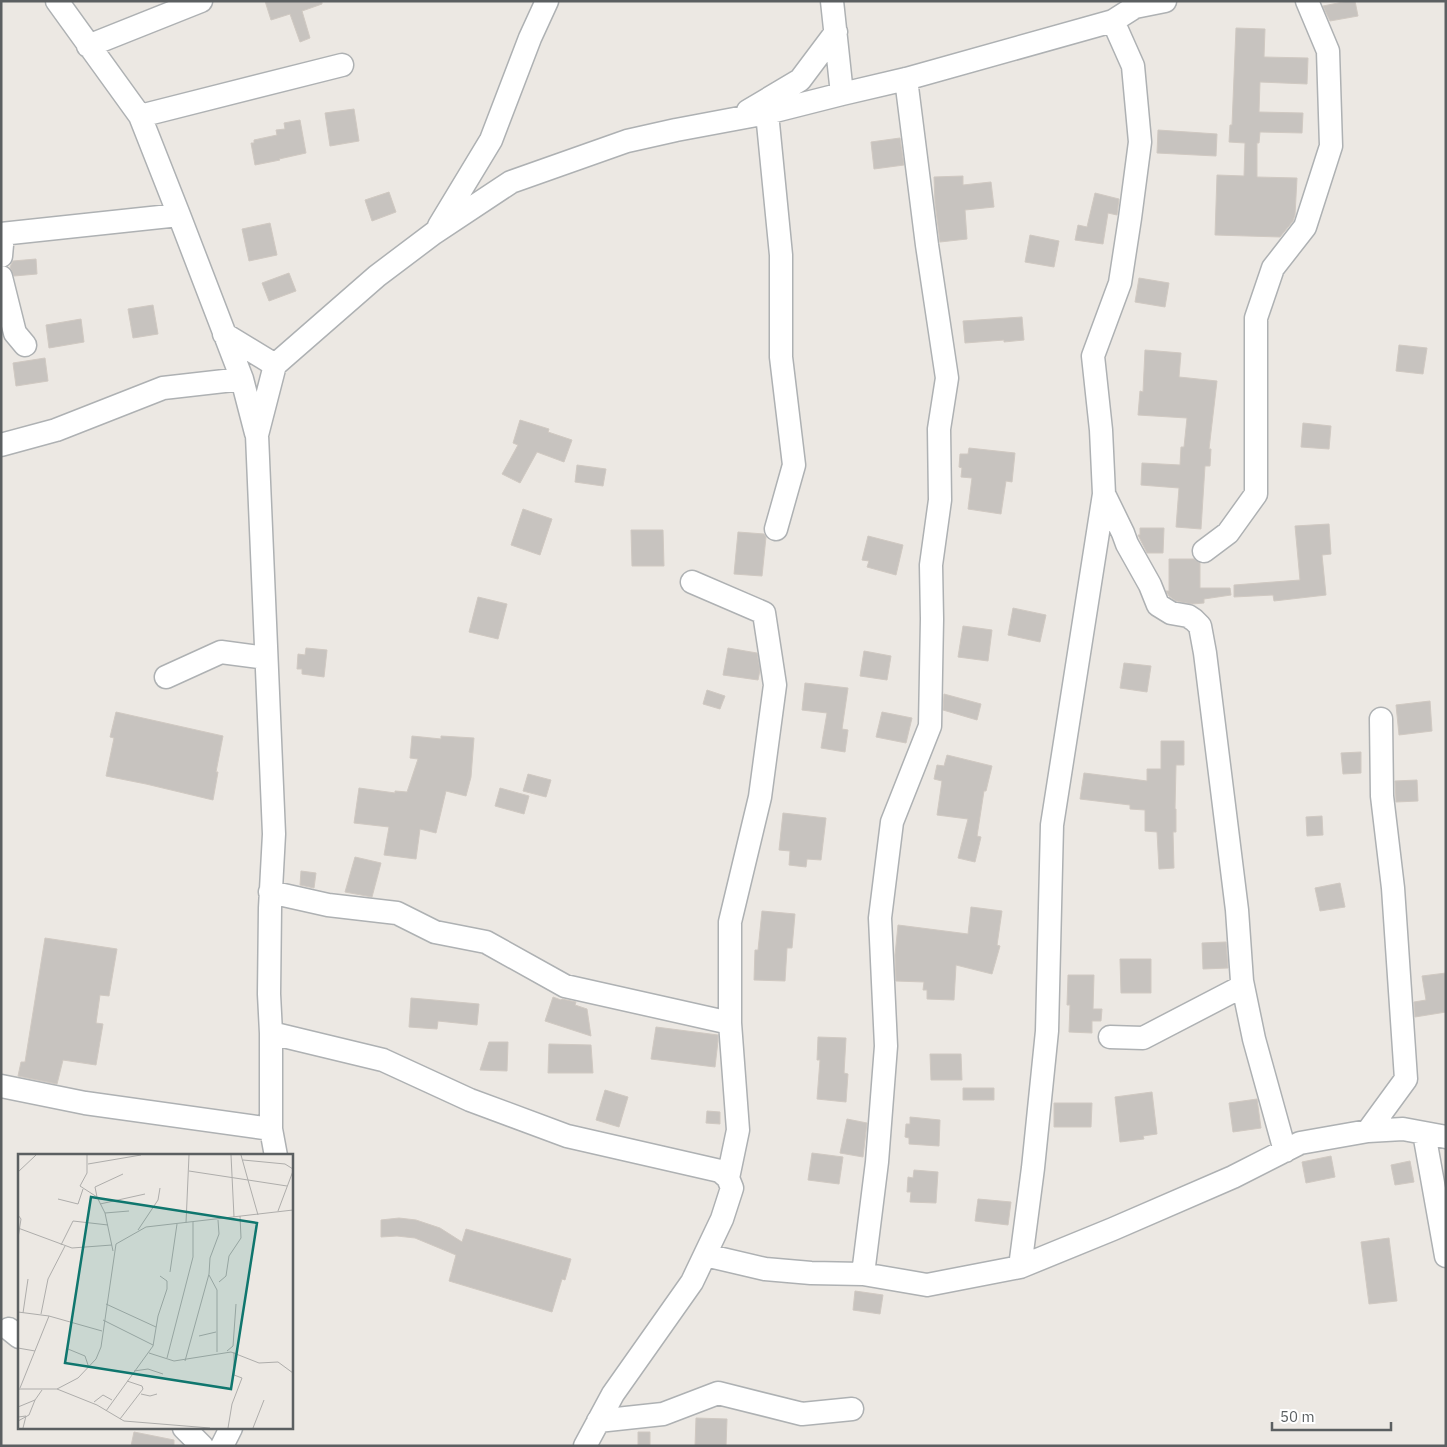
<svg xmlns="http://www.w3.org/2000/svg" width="1447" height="1447" font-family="'IBM Plex Sans',sans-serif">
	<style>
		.building { fill: #c7c3bf; stroke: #d0c9c2 }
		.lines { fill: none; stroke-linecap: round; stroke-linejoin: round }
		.minor-casing { stroke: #aeb1b3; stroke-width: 25 }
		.minor { stroke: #fff; stroke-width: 22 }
		.inset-road { fill: none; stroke: #aeadab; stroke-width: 1 }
		.view { fill: #0f766e; fill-opacity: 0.15; stroke: #0f766e; stroke-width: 2.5 }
		.inset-edge { fill: none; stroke: #5b5f61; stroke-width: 2.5 }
	</style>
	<rect width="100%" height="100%" fill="#ece8e3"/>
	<path class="building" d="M265 1H322V4L302 11 310 38 300 42 290 14 271 20Z
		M1348 1H1355L1358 16 1330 21 1323 6Z
		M1236 28 1265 29 1264 57 1308 58 1307 84 1260 82 1259 112 1303 113 1302 133 1260 132 1259 143H1257V177L1297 178 1295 215 1293 221 1280 237 1215 235 1217 175 1244 176 1245 143 1229 142 1230 125H1232Z
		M354 109 359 141 330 146 325 113Z
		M300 120 306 153 279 159 280 160 255 165 251 143H254V140L277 135 276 130 285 129 284 123Z
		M1158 130 1217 134 1216 156 1157 153Z
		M900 138 904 165 874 169 871 142Z
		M963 176V185L991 182 994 207 965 210 967 239 940 242 935 203 934 177Z
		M389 192 396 212 372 221 365 200Z
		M1095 193 1119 199 1117 215 1108 213 1103 244 1075 240 1078 225 1087 227Z
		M270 223 277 255 249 261 242 229Z
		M1030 235 1059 241 1054 267 1025 262Z
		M36 259 37 274 14 276 10 267 13 261Z
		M289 273 296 291 269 301 262 283Z
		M1139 278 1169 283 1165 307 1135 302Z
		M153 305 158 334 133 338 128 309Z
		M1022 317 1024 340 1004 342V340L965 343 963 321Z
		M81 319 84 342 49 348 46 325Z
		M1399 345 1427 348 1423 374 1396 371Z
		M1145 350 1181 353 1179 377 1217 381 1209 449H1211L1210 466H1205L1201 529 1176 527 1179 488 1141 485 1142 463 1180 465 1181 447H1184L1187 418 1138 415 1140 391 1143 392Z
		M45 358 48 381 16 386 13 363Z
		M520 420 549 429 548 432 572 440 564 462 537 452 520 483 502 474 518 445 513 443Z
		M1303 423 1331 426 1329 449 1301 447Z
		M969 448 1015 453 1012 482 1006 481 1001 514 968 509 972 478 961 477 962 468 959 467 960 454H968Z
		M577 465 606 469 603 486 575 482Z
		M523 509 552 519 540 555 511 545Z
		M1329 524 1331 554 1322 555 1326 595 1274 601 1273 595 1234 597V585L1300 580 1295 526Z
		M1140 528H1164L1163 553H1147L1138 535H1140Z
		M631 530H663L664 566H632Z
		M738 532 764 534 766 537 762 576 734 574Z
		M868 536 903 545 896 575 867 567 869 561 862 560Z
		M1169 559H1194L1200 563V588H1230L1231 595 1204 599V603L1192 604 1176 601 1169 596 1166 591H1169Z
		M478 597 507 604 498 639 469 632Z
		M1013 608 1046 615 1040 642 1008 635Z
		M963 626 992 630 988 661 958 657Z
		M306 648 327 650 324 677 302 674V669H297L298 654 305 655Z
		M728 648 757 653 760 670 758 680 723 675Z
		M864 651 891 656 887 680 860 676Z
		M1124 663 1151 666 1147 692 1120 688Z
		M805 683 848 688 842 729 848 730 845 752 821 748 827 713 802 710Z
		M707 690 725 696 720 709 703 704Z
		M944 694 981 704 977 720 943 710Z
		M1430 701 1432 731 1399 735 1396 705Z
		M116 712 223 736 216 772H218L213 800 146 784 106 776 114 738 110 737Z
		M882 712 912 718 906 743 876 737Z
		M412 736 441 739V736L474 738 471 777 466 796 446 791 436 833 420 829 416 859 384 855 389 827 354 823 359 788 395 793V791L407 792 418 759 410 758Z
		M1161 741H1184V765H1176L1175 809H1176V832H1173L1174 868 1159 869 1157 832 1145 831V810L1130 809V805L1080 799 1084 773 1147 781V769H1161Z
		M1361 752V773L1343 774 1341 753Z
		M947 755 992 766 986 791H984L977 836 981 837 975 862 958 858 968 819 937 815 942 781 934 779 937 765 944 766Z
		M528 774 551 780 546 797 523 791Z
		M1417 780 1418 801 1396 802 1395 781Z
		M500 788 529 796 524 814 495 806Z
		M783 813 826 818 821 860 807 859 806 867 789 865 790 851 779 850Z
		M1322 816 1323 835 1307 836 1306 817Z
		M355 857 381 863 372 897 345 892Z
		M301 871 316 873 314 888 300 885Z
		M1340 883 1345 907 1320 911 1315 888Z
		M971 907 1002 911 997 945 1000 946 992 974 956 965 954 1000 927 999V990H923L924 982 896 981 895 955 898 925 968 934Z
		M762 911 795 914 792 948H787L785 981 754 980 755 950H758Z
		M45 938 117 949 109 996 100 995 96 1023 103 1024 96 1065 63 1060 57 1084 18 1076 21 1062H25Z
		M1226 942 1228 968 1203 969 1202 943Z
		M1120 959H1151V993H1121Z
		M1446 973V1012L1415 1017 1414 1002 1426 1000 1422 976Z
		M1068 975H1094L1093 1009H1102L1101 1021H1092V1033L1069 1032 1070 1005H1067Z
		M553 997 561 1000 562 999 576 1002 575 1005 587 1009 591 1036 545 1021Z
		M411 998 479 1004 477 1025 438 1021 437 1029 409 1027Z
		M656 1027 718 1035V1041L715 1067 651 1059Z
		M818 1037 846 1038 844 1073 848 1074 846 1102 817 1099 820 1060H817Z
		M489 1042H508L507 1071 480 1070Z
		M549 1044 591 1045 593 1073H548Z
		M930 1054H961L962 1080H931Z
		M963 1088H994V1100H963Z
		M605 1090 628 1097 619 1127 596 1120Z
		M1152 1092 1157 1134 1143 1136 1144 1139 1120 1142 1115 1097Z
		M1257 1099 1261 1128 1233 1132 1229 1103Z
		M1054 1103H1092L1091 1127H1054Z
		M707 1111 720 1112V1124L706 1123Z
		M910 1117 940 1120 939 1146 909 1144V1138L905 1137 906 1124H910Z
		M847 1119 867 1123 863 1157 840 1153Z
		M812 1153 843 1157 839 1184 808 1180Z
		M1331 1156 1335 1177 1306 1183 1302 1162Z
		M1410 1161 1414 1182 1395 1185 1391 1165Z
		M914 1170 938 1172 936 1203 910 1202 911 1192H907L908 1177 913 1178Z
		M978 1199 1011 1202 1008 1225 975 1221Z
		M399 1218 416 1220 440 1228 462 1242 466 1229 571 1259 565 1280 562 1279 552 1312 449 1281 456 1255 415 1238 397 1236 381 1237V1220Z
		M1389 1238 1397 1301 1369 1304 1361 1242Z
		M855 1291 883 1295 880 1314 853 1310Z
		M696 1418 727 1419 726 1446H695Z
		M134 1432 174 1440V1446H131Z
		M638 1432H650V1446H638Z"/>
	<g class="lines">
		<g class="minor-casing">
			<path id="minor" d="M57 1 140 116 179 215 242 379 256 433
				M832 1 842 94
				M88 46 201 1
				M748 111 800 80 836 32
				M767 113 781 255V357L794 465 776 529
				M140 116 342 65
				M439 226 491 140 530 38 547 1
				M1 234 179 215
				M1 256 3 234
				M1 277 15 333 25 345
				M224 334 275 365
				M1 445 56 430 163 388 242 379
				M1104 494 1123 533 1127 544 1150 585 1158 605 1171 613 1188 616 1194 620 1200 626 1205 653 1237 910 1242 981 1254 1039 1285 1151
				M1204 551 1228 533 1256 494V318L1273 268 1305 227 1331 146 1328 51 1307 1
				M166 677 221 652 266 658
				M270 892 328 905 397 913 435 932 486 942 565 986 730 1023
				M271 1033 383 1060 470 1100 567 1136 720 1171 728 1178
				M1110 1037 1143 1038 1243 986
				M1 1086 85 1103 271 1129
				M1368 1131 1406 1079 1393 888 1382 796 1381 719
				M1424 1133 1446 1256
				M276 1156 271 1129V1033L269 994 270 908 274 834 257 435 275 365 377 276 434 233 511 182 627 141 676 130 767 113 842 94 906 79 1113 21 1135 7 1165 1
				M705 1255 765 1269 811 1273 863 1274 927 1285 1020 1267 1113 1229 1233 1177 1300 1143 1368 1131 1403 1129 1446 1137
				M1020 1267 1033 1168 1047 1031 1052 825 1104 494 1101 430 1093 356 1120 283 1130 218 1140 142 1133 66 1113 21
				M863 1274 877 1162 886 1046 880 918 892 822 930 726 932 619 931 565 940 500 939 429 947 378 927 245 906 79
				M9 1329 19 1337
				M598 1421 663 1414 718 1393 802 1414 852 1409
				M184 1428 202 1446
				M222 1446 231 1428
				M585 1446 613 1394 692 1282 722 1219 732 1188 728 1178 738 1130 730 1023V922L760 797 775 685 764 613 692 582"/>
		</g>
		<use href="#minor" class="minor"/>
	</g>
	<g transform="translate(18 1154)">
		<rect width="275" height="275" fill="#ece8e3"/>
		<path class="inset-road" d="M69 1V19L62 32 79 43 87 59 95 97M213 1 216 63M223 1 230 26 269 32M225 6 267 10 275 15M70 10 123 1M171 17 230 26 240 61M0 18 18 1M79 43 77 33 105 20M40 45 60 50 65 35M82 50 127 40M260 57 275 17M87 59 111 57M0 61 3 65 0 84M168 69 171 1M0 74 54 94 94 91M120 76 140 46 142 34M43 91 55 67 90 71M152 118 159 70M191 121 199 136V198M201 128 208 122 211 102 223 84 222 62M88 150 138 173M0 158 31 162 84 177M5 159 10 125M23 160 30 125 47 92M85 166 135 191M181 182 198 178M0 194 17 197M50 195 67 202 71 214M209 197 215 192 218 150M131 199 156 207 213 198 241 209 260 208 275 219M149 204 175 103V68M167 207 191 120 192 104 201 80 200 66M116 217 130 215 145 220M2 234 31 162M0 235H39L60 224 78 205 83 193 98 90 128 73 275 56M39 235 79 251 106 267 192 274M123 240 132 242 139 240M76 248 85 241 94 246M0 253 17 246 24 236M88 257 135 192 140 162 149 135V127L142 122M0 263 8 262 5 274M102 265 125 235 124 232 109 227M0 267 11 261 17 246M210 274 214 250 224 224 216 221V198M235 274 246 246"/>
		<path class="view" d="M73 43 239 69 213 235 47 209Z"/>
		<rect width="275" height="275" class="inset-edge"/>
	</g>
	<rect width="1447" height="1447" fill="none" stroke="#5b5f61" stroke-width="5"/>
	<path d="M1272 1422v8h119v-8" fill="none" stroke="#5b5f61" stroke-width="2.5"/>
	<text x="1280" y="1422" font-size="15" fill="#5b5f61" stroke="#ffffff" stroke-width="4" paint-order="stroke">50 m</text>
</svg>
